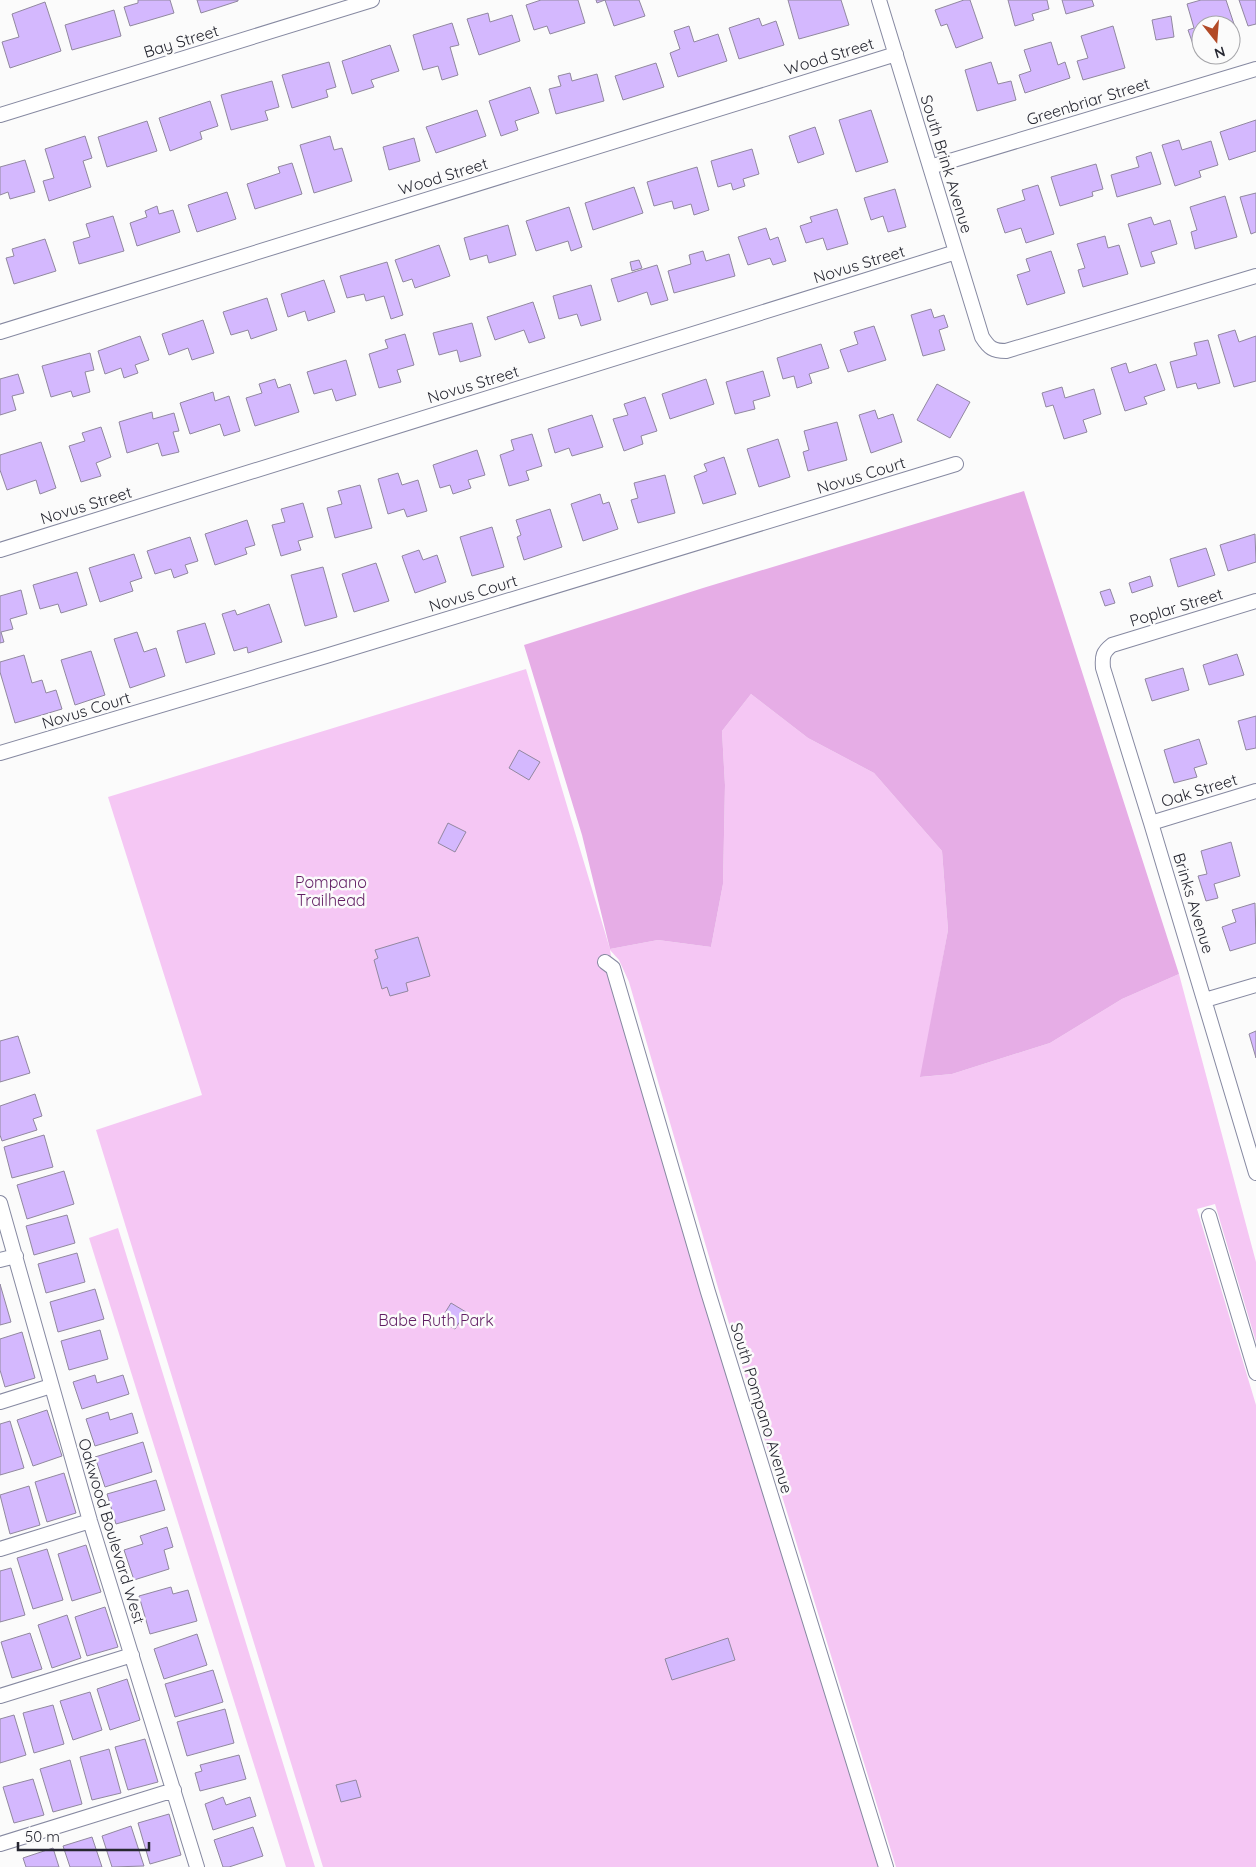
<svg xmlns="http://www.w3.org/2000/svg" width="1256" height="1867" font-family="Quicksand,sans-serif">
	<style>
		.green { fill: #f5c7f4 }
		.forest { fill: #e6ade6 }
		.building { fill: #d4b8fe; stroke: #91889f }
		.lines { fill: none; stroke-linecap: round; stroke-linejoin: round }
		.street-casing { stroke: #8689a1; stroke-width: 16 }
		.street { stroke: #fff; stroke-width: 14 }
		.labels { text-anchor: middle; stroke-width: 5; stroke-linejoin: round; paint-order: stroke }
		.street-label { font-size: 16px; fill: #262731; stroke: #fbfbfb }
		.park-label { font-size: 16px; fill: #621f64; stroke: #fbfbfb }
	</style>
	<rect width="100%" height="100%" fill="#fbfbfb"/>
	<path class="green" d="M526 669 610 949 658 940 711 947 723 884 725 785 722 731 751 694 808 738 874 773 942 851 948 930 921 1077 952 1074 1050 1043 1122 999 1179 974 1256 1262V1342L1215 1204 1197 1209 1256 1405V1867H896L719 1291 629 982 619 960 610 950 613 968 886 1867H323L96 1130 202 1095 108 797Z
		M118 1228 315 1867H286L89 1238Z"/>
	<path class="forest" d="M1024 491 1179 974 1122 999 1050 1043 952 1074 920 1077 948 930 942 851 874 773 808 738 751 694 722 731 725 785 723 884 711 947 658 940 610 949 582 835 524 645 703 588Z"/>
	<path class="building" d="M138 0H170L174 13 130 26 124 7 138 3Z
		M197 0H238V1L201 13Z
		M541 0H578L585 23 550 34 547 26 534 30 526 5Z
		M596 0H639L645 16 614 26 605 0 597 3Z
		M788 0H841L849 25 799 39Z
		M964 0H970L983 38 956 48 947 24 941 26 935 10Z
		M1008 0H1047L1049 9 1032 14 1034 20 1015 26Z
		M1062 0H1092L1094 6 1066 14Z
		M1201 0H1226L1237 33 1231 35V25H1201V44L1194 47 1188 30 1194 28 1187 4Z
		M1239 0H1256V24L1248 26Z
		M45 2 61 51 10 68 2 42 19 37 12 14Z
		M114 10 121 36 72 50 65 25Z
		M488 13 490 22 512 15 520 41 479 55 467 19Z
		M1171 16 1174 37 1156 40 1152 20Z
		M759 18 762 26 776 21 784 45 739 59 729 28Z
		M452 23 459 45 450 47 458 75 442 80 438 66 423 70 413 35Z
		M689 26 694 42 718 34 727 61 678 77 670 53 680 49 674 31Z
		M1113 26 1125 68 1083 80 1077 61 1088 58 1081 36Z
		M1051 42 1058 65 1065 62 1070 78 1025 93 1019 75 1031 71 1024 50Z
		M390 45 399 71 371 80 374 87 352 94 342 61Z
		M329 62 336 87 326 90 328 97 292 108 282 75Z
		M991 62 998 84 1011 81 1016 100 977 111 965 70Z
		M656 63 664 87 623 100 615 76Z
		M570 73 572 81 597 74 604 101 556 114 549 89 561 86 558 76Z
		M272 81 279 107 265 111 268 120 231 130 221 95Z
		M530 87 539 113 515 121 518 130 501 136 489 101Z
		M210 101 218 126 200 132 202 139 170 151 159 118Z
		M477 110 486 136 436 153 426 127Z
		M871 110 888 162 856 172 839 120Z
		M1256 120V151L1229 160 1220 132Z
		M147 121 157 151 107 167 98 137Z
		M815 127 824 154 798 163 789 136Z
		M85 136 92 158 83 161 91 187 49 201 43 181 54 178 45 149Z
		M330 136 334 150 342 148 352 181 314 193 300 145Z
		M414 138 420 161 389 170 383 147Z
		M1179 140 1182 150 1211 141 1218 165 1199 171 1201 177 1175 186 1162 145Z
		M752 149 759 174 743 179 745 186 733 190 731 183 718 187 711 161Z
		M1151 152 1161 184 1117 197 1111 175 1139 167 1136 157Z
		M25 160 35 192 10 199 8 192 0 195V167Z
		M292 163 302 194 255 209 247 184 280 173 278 167Z
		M1096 164 1103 189 1092 192 1093 196 1060 206 1051 177Z
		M697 167 709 210 694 215 691 204 674 209 672 201 654 206 647 182Z
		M1038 185 1054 234 1026 243 1021 228 1005 233 997 209 1025 200 1022 190Z
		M634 187 643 213 593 230 585 203Z
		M895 189 906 227 888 232 883 216 871 220 864 198Z
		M227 192 236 219 197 232 188 205Z
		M1256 193V232L1251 234 1240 197Z
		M1225 196 1237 237 1195 249 1191 232 1197 230 1190 207Z
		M157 206 159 214 173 210 180 232 137 246 130 223 147 217 145 211Z
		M569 207 582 247 571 251 568 241 536 251 526 221Z
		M837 209 848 244 827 250 823 238 806 243 800 226 812 222 810 217Z
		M113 216 124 251 79 264 73 242 90 237 86 224Z
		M1151 217 1154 225 1170 220 1177 244 1151 252 1155 263 1141 267 1128 224Z
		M508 225 516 255 489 263 487 255 470 260 464 238Z
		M766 228 770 240 778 237 786 261 773 265 770 258 748 265 738 237Z
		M1105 236 1108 248 1119 245 1128 274 1083 287 1078 270 1085 268 1077 244Z
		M45 239 56 271 14 284 6 258 14 256 12 249Z
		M439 245 450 276 415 288 412 279 403 282 395 260Z
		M703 251 706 261 729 254 735 276 674 293 668 271 691 264 689 255Z
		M1051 251 1065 293 1027 305 1017 275 1030 271 1026 259Z
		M639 260 642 268 632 271 630 262Z
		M387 262 403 315 391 319 384 296 366 301 364 294 347 298 340 276Z
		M657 265 668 300 651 305 647 292 618 302 611 279Z
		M324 280 335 312 308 321 305 311 288 317 281 294Z
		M591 285 601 320 581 326 577 314 559 319 553 296Z
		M267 298 277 330 251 339 248 330 231 335 223 312Z
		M533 302 545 338 529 343 524 330 495 340 487 317Z
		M931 309 934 318 944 315 948 327 939 330 945 350 923 356 911 315Z
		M203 320 214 353 192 360 188 348 169 355 162 334Z
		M472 323 481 356 460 362 457 350 439 355 433 333Z
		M874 326 886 360 848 372 840 350 858 344 854 332Z
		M1235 330 1239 342 1256 336V381L1234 387 1218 335Z
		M405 334 414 365 397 370 401 382 379 388 369 354 388 348 385 340Z
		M140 336 149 360 135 365 138 373 124 378 121 368 105 374 98 351Z
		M1208 340 1220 383 1198 389 1196 383 1177 388 1170 362 1197 355 1194 343Z
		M821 344 829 368 809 374 812 383 797 388 794 376 783 379 777 358Z
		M90 353 94 370 85 372 90 392 73 397 71 391 51 397 42 366Z
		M346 360 356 395 336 401 332 389 314 394 307 372Z
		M1126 363 1129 373 1156 364 1165 390 1144 397 1147 404 1125 411 1111 368Z
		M763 371 770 396 753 401 755 409 735 414 726 382Z
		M18 374 24 393 12 396 16 410 0 415V379Z
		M275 379 278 388 290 384 299 412 255 426 246 398 262 393 259 384Z
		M706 379 714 404 670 419 662 394Z
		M937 384 970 402 950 438 917 420Z
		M1062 387 1065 398 1094 389 1101 414 1083 420 1087 432 1064 439 1053 405 1046 407 1042 393Z
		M213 392 215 401 229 396 240 431 224 436 220 424 190 434 180 403Z
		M645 397 657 431 641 436 643 444 624 451 613 419 628 415 624 404Z
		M875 410 878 419 893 414 902 442 871 453 859 415Z
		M152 412 153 419 174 413 179 431 173 432 179 452 162 456 158 443 127 453 119 422Z
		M592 415 603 447 572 456 569 448 555 453 548 429Z
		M837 422 847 460 808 471 803 452 809 450 804 431Z
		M101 427 111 457 96 463 101 476 81 482 69 446 85 441 82 433Z
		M532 434 542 466 526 471 529 480 509 486 500 455 514 450 511 440Z
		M778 439 790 477 759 487 747 449Z
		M41 442 56 488 40 494 36 480 7 490 0 470V455Z
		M477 450 485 475 468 480 471 488 453 494 450 485 440 488 433 465Z
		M724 457 736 494 703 504 694 476 707 471 704 464Z
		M398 473 402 485 418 480 427 511 407 517 404 509 388 514 378 479Z
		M665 475 675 513 638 523 631 500 638 498 634 483Z
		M360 485 372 528 335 538 327 508 342 504 338 491Z
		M600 494 603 504 609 502 618 529 583 541 571 504Z
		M303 503 313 537 298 541 301 550 281 556 272 525 285 522 281 509Z
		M550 509 562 547 524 560 517 537 521 535 516 520Z
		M247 520 255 545 245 548 247 554 215 565 205 534Z
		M492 527 504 567 472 576 460 537Z
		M1255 534 1256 562 1228 571 1220 545Z
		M190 537 198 561 185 565 188 573 174 578 171 569 155 574 147 551Z
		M1206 548 1215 575 1178 587 1170 559Z
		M419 550 423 560 437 555 446 582 415 593 402 556Z
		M134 554 142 578 130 582 133 591 100 602 89 568Z
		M376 563 389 601 354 612 342 574Z
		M323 567 337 617 305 626 291 575Z
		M77 572 87 605 61 613 58 604 40 609 33 585Z
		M1150 576 1153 586 1132 593 1129 583Z
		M1110 589 1115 603 1105 606 1100 592Z
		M21 590 27 614 10 619 13 629 1 632 4 642 0 643V596Z
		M269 604 282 642 248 653 247 647 234 651 222 614 235 610 237 615Z
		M205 623 215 654 186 663 177 631Z
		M137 632 144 652 156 648 165 676 130 688 114 639Z
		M91 651 105 695 75 705 61 660Z
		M1237 654 1244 675 1209 685 1203 665Z
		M24 655 32 683 42 680 46 693 56 690 62 709 15 723 0 672V662Z
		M1183 668 1189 690 1152 701 1145 679Z
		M1256 716V748L1246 750 1238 721Z
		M1199 739 1207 764 1194 768 1197 777 1174 783 1164 750Z
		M519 750 540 762 529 780 509 768Z
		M448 823 466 832 455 852 438 843Z
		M1231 842 1240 876 1214 884 1218 898 1206 901 1198 876 1207 874 1201 851Z
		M1255 903 1256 943 1230 951 1222 927 1236 922 1232 910Z
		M418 937 430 976 406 983 408 991 390 996 387 987 382 989 374 960 378 958 375 950Z
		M1256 1031V1058L1249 1034Z
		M18 1036 30 1073 0 1082V1041Z
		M35 1094 42 1116 33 1119 37 1130 2 1141 0 1135V1106Z
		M44 1135 53 1167 12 1178 4 1147Z
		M64 1171 74 1204 27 1219 17 1185Z
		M67 1215 75 1243 34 1255 26 1226Z
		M77 1253 85 1282 46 1293 38 1264Z
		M0 1284 11 1322 0 1325Z
		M95 1289 104 1319 58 1332 50 1302Z
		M451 1303 466 1312 455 1329 440 1321Z
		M100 1330 108 1359 69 1370 61 1341Z
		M22 1332 35 1378 5 1387 0 1370V1339Z
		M95 1375 97 1383 123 1375 129 1394 82 1409 73 1382Z
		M47 1410 62 1456 33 1466 17 1420Z
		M108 1412 110 1420 132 1413 138 1433 95 1446 86 1419Z
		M10 1421 24 1468 0 1475V1424Z
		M143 1442 152 1472 105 1487 95 1457Z
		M64 1473 76 1513 47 1522 35 1482Z
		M156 1480 165 1510 116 1524 107 1494Z
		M29 1486 40 1525 10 1534 0 1495Z
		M167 1527 173 1547 164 1550 169 1569 134 1580 124 1550 143 1544 140 1536Z
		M86 1545 101 1592 72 1601 58 1554Z
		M47 1549 63 1600 33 1609 17 1558Z
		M11 1568 25 1615 0 1622V1571Z
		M171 1587 173 1594 188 1590 197 1621 150 1634 139 1596Z
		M105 1607 118 1647 87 1656 75 1617Z
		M67 1615 81 1658 52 1668 38 1625Z
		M30 1633 42 1669 12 1678 1 1642Z
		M197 1634 207 1665 164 1679 154 1649Z
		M728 1638 735 1660 672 1680 665 1659Z
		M213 1670 223 1702 175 1717 165 1684Z
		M127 1679 140 1720 110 1730 97 1689Z
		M90 1692 102 1730 73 1740 60 1701Z
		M53 1705 64 1744 34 1753 23 1713Z
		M225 1709 234 1743 187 1756 177 1722Z
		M14 1715 26 1755 0 1763V1719Z
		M145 1739 158 1782 128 1790 115 1747Z
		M109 1749 121 1793 92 1800 80 1757Z
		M239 1755 246 1779 200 1791 195 1773 202 1771 200 1765Z
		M70 1760 82 1804 53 1812 40 1769Z
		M33 1779 44 1815 14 1823 3 1787Z
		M356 1780 361 1797 341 1802 336 1785Z
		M223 1797 226 1805 250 1797 256 1816 213 1830 205 1804Z
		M169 1814 181 1855 150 1864 138 1823Z
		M131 1826 144 1866 112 1867 102 1836Z
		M253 1827 263 1856 229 1867H223L214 1840Z
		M92 1837 102 1867H70L63 1846Z
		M53 1848 59 1867H26L23 1858Z"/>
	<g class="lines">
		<g class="street-casing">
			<path id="street" d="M879 0 982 337C989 348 993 351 1006 351L1256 276
				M0 115 372 0
				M930 167 1256 69
				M0 332 896 54
				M0 550 956 252
				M1256 601 1112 645C1103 652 1102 656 1103 668L1151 823 1256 1173
				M0 753 326 656 956 464
				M1151 823 1256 791
				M605 962 613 968 708 1292 886 1867
				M1205 1000 1256 985
				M0 1203 90 1521 197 1867
				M1209 1216 1256 1373
				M0 1260 16 1256
				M0 1402 51 1386
				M0 1549 90 1521
				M0 1696 132 1655
				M0 1844 174 1790"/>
		</g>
		<use href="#street" class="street"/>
	</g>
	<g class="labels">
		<g class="street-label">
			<text transform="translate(181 41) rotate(-17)" y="6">Bay Street</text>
			<text transform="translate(829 56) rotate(-17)" y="6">Wood Street</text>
			<text transform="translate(1088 101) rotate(-17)" y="6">Greenbriar Street</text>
			<text transform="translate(947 164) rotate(73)" y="6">South Brink Avenue</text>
			<text transform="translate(443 176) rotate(-17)" y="6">Wood Street</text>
			<text transform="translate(859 264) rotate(-17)" y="6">Novus Street</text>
			<text transform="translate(473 384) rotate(-17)" y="6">Novus Street</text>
			<text transform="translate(861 475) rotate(-17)" y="6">Novus Court</text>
			<text transform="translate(86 505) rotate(-17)" y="6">Novus Street</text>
			<text transform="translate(473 593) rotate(-17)" y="6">Novus Court</text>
			<text transform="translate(1176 607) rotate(-17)" y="6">Poplar Street</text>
			<text transform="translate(86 710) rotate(-17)" y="6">Novus Court</text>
			<text transform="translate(1199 790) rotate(-17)" y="6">Oak Street</text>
			<text transform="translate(1194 903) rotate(73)" y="6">Brinks Avenue</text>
			<text transform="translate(762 1408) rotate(73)" y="6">South Pompano Avenue</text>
			<text transform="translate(112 1531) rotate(73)" y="6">Oakwood Boulevard West</text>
		</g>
		<g class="park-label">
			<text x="331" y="888">Pompano<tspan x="331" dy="18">Trailhead</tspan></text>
			<text x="436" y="1326">Babe Ruth Park</text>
		</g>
	</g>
	<g transform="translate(1216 40) rotate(163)"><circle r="24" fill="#fbfbfb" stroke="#a6a6aa"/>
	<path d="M0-4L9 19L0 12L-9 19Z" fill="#b24a27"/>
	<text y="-8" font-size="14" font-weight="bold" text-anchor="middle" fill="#262731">N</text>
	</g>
	<path d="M18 1842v8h131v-8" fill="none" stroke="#262731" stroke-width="2.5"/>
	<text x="25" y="1842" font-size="15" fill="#262731" stroke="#fbfbfb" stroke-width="4" paint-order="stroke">50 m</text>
</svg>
